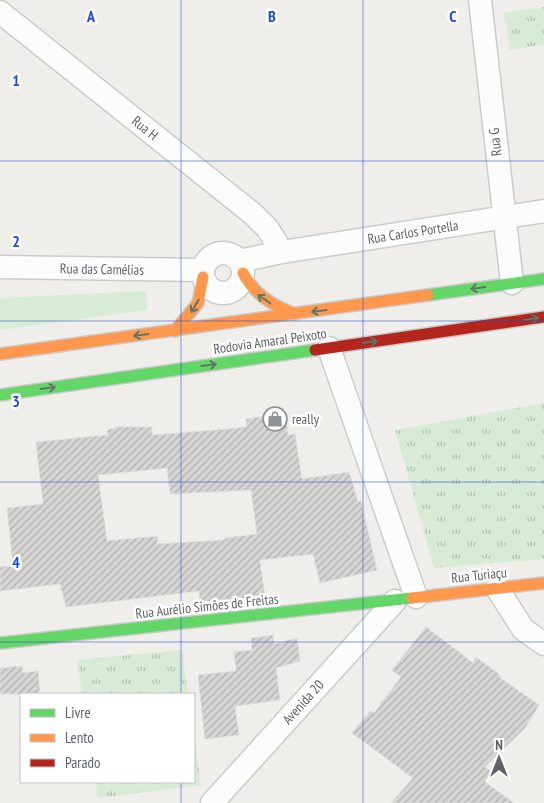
<svg xmlns="http://www.w3.org/2000/svg" width="544" height="803" font-family="'PT Sans Narrow',sans-serif">
	<style>
		.grass { fill: url(#grass-tufts) }
		.park { fill: #d8ebd6 }
		.building { fill: url(#building-hatch); stroke: #deddd9; fill-rule: evenodd }
		.lines { fill: none; stroke-linecap: round; stroke-linejoin: round }
		.street-casing { stroke: #cbcccc; stroke-width: 25 }
		.fast-casing { stroke: #cacacb; stroke-width: 14 }
		.slow-casing { stroke: #cacacb; stroke-width: 14 }
		.jam-casing { stroke: #cacacb; stroke-width: 14 }
		.street { stroke: #fdfcfc; stroke-width: 22 }
		.fast { stroke: #63d668; stroke-width: 11 }
		.slow { stroke: #ff974d; stroke-width: 11 }
		.jam { stroke: #b3261e; stroke-width: 11 }
		.oneway { stroke: #607468 }
		.grid { fill: none; stroke: #1d4ed8; stroke-width: 1; stroke-opacity: 0.55 }
		.labels { text-anchor: middle; stroke-width: 5; stroke-linejoin: round; paint-order: stroke }
		.street-label { font-size: 14px; fill: #5f6368; stroke: #fff }
		.poi-label { font-size: 14px; fill: #5f6368; stroke: #fff; text-anchor: start }
		.grid-label { font-size: 16px; text-anchor: middle; font-weight: bold; fill: #1d4ed8; stroke: #fff; stroke-width: 5; stroke-linejoin: round; paint-order: stroke }
	</style>
	<defs>
		<pattern id="grass-tufts" width="24" height="20" patternUnits="userSpaceOnUse" patternTransform="scale(1.25)"><rect width="24" height="20" fill="#d8ebd6"/><path d="M3 7l-1-3M5 7V3M7 7l1-3M15 17l-1-3M17 17v-4M19 17l1-3" fill="none" stroke="#b2c2b1"/></pattern>
		<pattern id="building-hatch" width="6" height="6" patternUnits="userSpaceOnUse" patternTransform="scale(1.25)"><rect width="6" height="6" fill="#d6d5d3"/><path d="M-1 1l2-2M0 6l6-6M5 7l2-2" fill="none" stroke="#b1b0af"/></pattern>
	</defs>
	<rect width="100%" height="100%" fill="#efeeea"/>
	<path class="grass" d="M544 7V45L510 50 504 13Z
		M544 403V559L434 568 395 430Z
		M182 650 188 694H82L77 660Z
		M194 735 201 785 98 798 96 782H194Z"/>
	<path class="park" d="M146 291 147 310 0 330V298Z"/>
	<path class="building" d="M285 413 288 435 295 434 302 479 349 472 358 502 361 501 377 570 320 583 313 554 260 560 265 598 232 602V599L200 603 199 591 66 607 60 584 0 591V567L13 566 7 508 43 504 36 442 108 435 107 430 118 427H152V435L228 429 247 427 246 419ZM167 468 170 494 251 490 257 534 225 538V540L157 544 158 536 107 541 98 475Z
		M426 627 473 663 476 657 500 675 499 677 539 705 526 727 485 767 492 772 485 782 514 803H391L413 778 352 733 370 711 374 713 401 677 392 670Z
		M273 635 274 644 297 638 300 661 276 668 280 700 235 706 239 735 205 739 198 675 236 671 234 652 252 650 251 638Z
		M22 666 23 673 38 671 40 694H0V668Z"/>
	<g class="lines">
		<g class="street-casing">
			<path id="street" d="M480 0 512 283
				M0 12 253 214 268 229 282 252
				M203 273a20 20 0 1 1 40 0a20 20 0 1 1-40 0Z
				M239 261 282 252 544 211
				M0 267 203 270
				M329 348 416 597
				M497 588 523 629 544 644
				M212 803 395 601"/>
		</g>
		<g class="fast-casing">
			<path id="fast" d="M428 295 544 279
				M0 395 315 350
				M0 643 412 598"/>
		</g>
		<g class="slow-casing">
			<path id="slow" d="M243 273C255 295 272 305 295 314
				M175 331 198 303 203 277
				M0 354 428 295
				M412 598 544 583"/>
		</g>
		<g class="jam-casing">
			<path id="jam" d="M315 350 544 317"/>
		</g>
		<use href="#street" class="street"/>
		<use href="#fast" class="fast"/>
		<use href="#slow" class="slow"/>
		<use href="#jam" class="jam"/>
	</g>
	<defs><path id="oneway-shaft" d="M-6 0H5M1.5-3L5.5 0L1.5 3" fill="none" stroke-width="1.6" stroke-linecap="round" stroke-linejoin="round" transform="scale(1.25)"/></defs>
	<g class="oneway">
		<use href="#oneway-shaft" transform="translate(478 288) rotate(172)"/>
		<use href="#oneway-shaft" transform="translate(264 299) rotate(-146)"/>
		<use href="#oneway-shaft" transform="translate(195 306) rotate(120)"/>
		<use href="#oneway-shaft" transform="translate(319 311) rotate(172)"/>
		<use href="#oneway-shaft" transform="translate(531 319) rotate(-8)"/>
		<use href="#oneway-shaft" transform="translate(141 335) rotate(172)"/>
		<use href="#oneway-shaft" transform="translate(370 342) rotate(-8)"/>
		<use href="#oneway-shaft" transform="translate(209 365) rotate(-8)"/>
		<use href="#oneway-shaft" transform="translate(48 388) rotate(-8)"/>
	</g>
	<path class="grid" d="M181 0V694M363 0V803M0 161H544M0 321H544M0 482H544M0 642H544M181 782V803"/>
	<defs>
		<g id="shop-ring" transform="scale(1.25)"><circle r="9.5" fill="#fff" stroke="#919496" stroke-width="1.5"/><path d="M-5-2.5h2.3a2.7 3.5 0 0 1 5.4 0H5L5.5 6h-11ZM-1.5-2.5h3a1.5 2.3 0 0 0-3 0Z" fill="#919496"/></g>
	</defs>
	<g fill-rule="evenodd">
		<use href="#shop-ring" x="275" y="419"/>
	</g>
	<g class="labels">
		<g class="street-label">
			<text transform="translate(145 128) rotate(39)" y="5">Rua H</text>
			<text transform="translate(495 142) rotate(-96)" y="5">Rua G</text>
			<text transform="translate(413 232) rotate(-9)" y="5">Rua Carlos Portella</text>
			<text transform="translate(102 269) rotate(1)" y="5">Rua das Camélias</text>
			<text transform="translate(270 341) rotate(-8)" y="5">Rodovia Amaral Peixoto</text>
			<text transform="translate(479 575) rotate(-6)" y="5">Rua Turiaçu</text>
			<text transform="translate(207 606) rotate(-6)" y="5">Rua Aurélio Simões de Freitas</text>
			<text transform="translate(303 702) rotate(-48)" y="5">Avenida 20</text>
		</g>
		<g class="poi-label">
			<text x="292" y="424">really</text>
		</g>
	</g>
	<g class="grid-label">
		<text x="91" y="22">A</text>
		<text x="272" y="22">B</text>
		<text x="453" y="22">C</text>
		<text x="16" y="86">1</text>
		<text x="16" y="247">2</text>
		<text x="16" y="407">3</text>
		<text x="16" y="568">4</text>
	</g>
	<rect x="20" y="693" width="175" height="90" fill="#ffffff" stroke="#bfc1c3"/>
	<rect x="30" y="709" width="25" height="8" fill="#63d668" stroke="#bfc1c3"/>
	<text x="65" y="718" font-size="15" fill="#5f6368">Livre</text>
	<rect x="30" y="734" width="25" height="8" fill="#ff974d" stroke="#bfc1c3"/>
	<text x="65" y="743" font-size="15" fill="#5f6368">Lento</text>
	<rect x="30" y="759" width="25" height="8" fill="#b3261e" stroke="#bfc1c3"/>
	<text x="65" y="768" font-size="15" fill="#5f6368">Parado</text>
	<g transform="translate(499 758)" stroke="#ffffff" stroke-width="4" paint-order="stroke">
	<path d="M0-4L9 19L0 12L-9 19Z" fill="#5f6368"/>
	<text y="-8" font-size="14" font-weight="bold" text-anchor="middle" fill="#5f6368">N</text>
	</g>
</svg>
